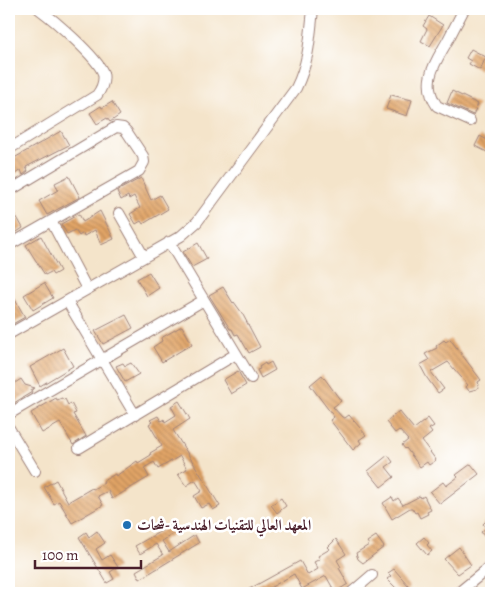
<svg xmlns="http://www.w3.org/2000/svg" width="500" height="602" font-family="Alegreya,Amiri,serif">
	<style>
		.building { fill: url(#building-back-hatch) }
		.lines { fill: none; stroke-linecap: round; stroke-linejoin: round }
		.minor-casing { stroke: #9f827a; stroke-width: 12 }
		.minor { stroke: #fff; stroke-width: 10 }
		.poi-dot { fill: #1f6fb2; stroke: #fff; stroke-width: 2 }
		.labels { text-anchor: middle; stroke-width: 5; stroke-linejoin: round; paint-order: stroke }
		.poi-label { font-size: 15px; font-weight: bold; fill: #4a1f2b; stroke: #fff; text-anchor: start }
	</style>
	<defs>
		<pattern id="building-back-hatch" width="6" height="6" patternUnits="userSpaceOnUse" patternTransform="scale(1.25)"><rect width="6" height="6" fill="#e1a466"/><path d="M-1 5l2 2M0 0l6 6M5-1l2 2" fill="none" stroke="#b88554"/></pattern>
	</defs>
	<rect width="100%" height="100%" fill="#fff"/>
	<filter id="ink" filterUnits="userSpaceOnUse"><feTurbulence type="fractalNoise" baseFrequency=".02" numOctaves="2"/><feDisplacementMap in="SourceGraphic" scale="10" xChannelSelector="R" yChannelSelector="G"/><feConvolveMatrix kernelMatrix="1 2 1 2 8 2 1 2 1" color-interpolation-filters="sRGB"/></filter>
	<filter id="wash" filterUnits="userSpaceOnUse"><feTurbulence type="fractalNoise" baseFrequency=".0096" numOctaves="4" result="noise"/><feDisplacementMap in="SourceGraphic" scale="20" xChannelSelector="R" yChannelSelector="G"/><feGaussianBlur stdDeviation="1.12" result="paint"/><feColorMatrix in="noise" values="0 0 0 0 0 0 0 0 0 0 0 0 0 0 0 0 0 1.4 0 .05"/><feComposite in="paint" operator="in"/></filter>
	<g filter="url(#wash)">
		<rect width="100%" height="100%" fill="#f4e4ca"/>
		<g id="blocks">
			<path class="building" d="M429 16 443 25 430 46 421 41 427 29 423 26Z
				M471 49 486 57 480 70 469 64 471 61 466 58Z
				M452 91 478 104 473 115 447 103Z
				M391 95 412 100 407 116 386 109Z
				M112 102 120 115 110 122 107 118 97 124 90 113 101 106 102 108Z
				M61 131 69 145 26 167 28 171 23 175 21 170 9 178V161Z
				M480 136 491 142 487 152 475 146Z
				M69 176 80 197 47 215 39 201 58 190 55 183Z
				M141 178 151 200 160 195 168 209 143 224 141 221 136 224 130 214 140 208 134 196 129 199 128 196 121 200 117 191Z
				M100 211 114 239 101 245 95 230 84 236 83 233 79 236 75 230 67 234 61 224 79 214 83 222Z
				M14 212 23 228 9 237V216Z
				M41 236 60 271 53 275 51 272 45 275 26 245Z
				M198 243 207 259 192 267 183 252Z
				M149 272 159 288 147 296 137 279Z
				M44 283 53 298 33 310 24 295Z
				M223 287 233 303 234 302 242 313 260 347 249 353 238 334 235 335 232 329H230L209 295Z
				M14 298 25 317 9 326V301Z
				M126 315 133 328 103 344 95 331Z
				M182 326 192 344 162 362 153 347 162 341 161 338Z
				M450 339 481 380 478 382 479 385 477 389 469 391 466 387 468 385 448 362 431 372 444 389 438 393 427 378 420 365 429 360 425 354 437 348 436 346 444 340 446 342Z
				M63 348 73 366 40 386 30 367Z
				M271 362 275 370 261 378 257 370 260 369 259 367 265 363 266 365Z
				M123 363 125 366 131 363 139 374 125 382 116 366Z
				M238 371 246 385 231 394 223 380Z
				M322 375 341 401 333 407 342 417 345 418 349 415 366 435 359 440 361 443 353 450 330 420 334 417 310 385Z
				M21 379 25 385 35 388 31 390 32 392 9 406 10 381 15 383Z
				M56 398 57 400 62 398 63 400 65 399 68 405 71 403 76 413 73 414 86 436 73 445 60 423 42 433 31 413Z
				M179 401 190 419 173 430 220 506 213 510 209 504 201 508 194 496 202 491 195 480 186 486 178 474 187 469 180 456 158 469 154 462 144 468 149 477 112 499 108 491 98 496 103 505 72 523 59 501 54 504 44 487 56 480 68 502 92 488 93 489 104 483 103 481 115 474 116 476 137 461 138 463 151 455 150 453 162 446 149 424 152 422 150 420 158 416 161 421 164 419 165 422 176 415 171 406Z
				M399 411 414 429 428 418 434 426 429 429 432 433 422 441 436 460 429 465 427 462 420 467 406 448 405 449 402 445 408 440 399 430 395 433 386 422Z
				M388 455 393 462 386 467 394 477 381 487 368 471Z
				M471 464 479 474 440 504 430 492 443 482 446 486 458 477 456 475Z
				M420 496 421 498 424 496 431 510 427 512 428 514 420 518 417 512 415 513 412 508H410L392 519 383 503 392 497 394 501 398 498 403 505Z
				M281 498 286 506 277 513 271 505Z
				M487 520 491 524V545L481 532 486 528 483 524Z
				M173 524 178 531 162 541 169 552 195 535 199 543 140 579 136 571 163 555 156 544 140 554 135 546Z
				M97 531 105 543 96 549 102 560 110 555 118 567 110 572 114 579 107 583 79 537 86 532 89 537Z
				M376 536 384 547 363 563 358 559 356 553 369 545 367 542Z
				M424 537 429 543 427 545 432 551 427 555 417 543Z
				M336 539 346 554 337 560 341 567 339 568 348 584 335 592 326 576 302 589 294 574 261 593H242L300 561 308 575 318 569 314 562 320 559 318 556 330 549 328 547Z
				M459 547 471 565 458 574 444 559Z
				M394 569 408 585 410 589 407 590 410 593H401L387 579 391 576 388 573Z"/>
		</g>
	</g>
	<g filter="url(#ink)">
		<use href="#blocks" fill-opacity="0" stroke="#9f827a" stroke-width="1"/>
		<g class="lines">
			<g class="minor-casing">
				<path id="minor" d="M464 9C459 19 453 30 448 40 436 62 420 81 437 106L470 121
					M9 149 97 95C102 88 105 81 103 73 97 57 54 20 39 9
					M9 191 116 127 123 128 127 132 143 156 144 162 139 171 9 245
					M119 213 144 257
					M51 221 87 289
					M169 242 251 378
					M67 301 135 415
					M9 334 181 236 197 222 296 88C309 62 310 37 313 9
					M9 414 204 300
					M9 428 35 471
					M79 448 236 354
					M351 593 372 575
					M458 593 491 566"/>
			</g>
			<use href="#minor" class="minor"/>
		</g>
	</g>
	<circle class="poi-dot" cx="127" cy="525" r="5"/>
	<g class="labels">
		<g class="poi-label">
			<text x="137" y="530">المعهد العالي للتقنيات الهندسية -شحات</text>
		</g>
	</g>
	<rect width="500" height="602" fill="none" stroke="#fff" stroke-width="30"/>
	<path d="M35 560v8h106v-8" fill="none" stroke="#4a1f2b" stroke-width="2.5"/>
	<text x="42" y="560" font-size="15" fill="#4a1f2b" stroke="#ffffff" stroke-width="4" paint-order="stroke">100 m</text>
</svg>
